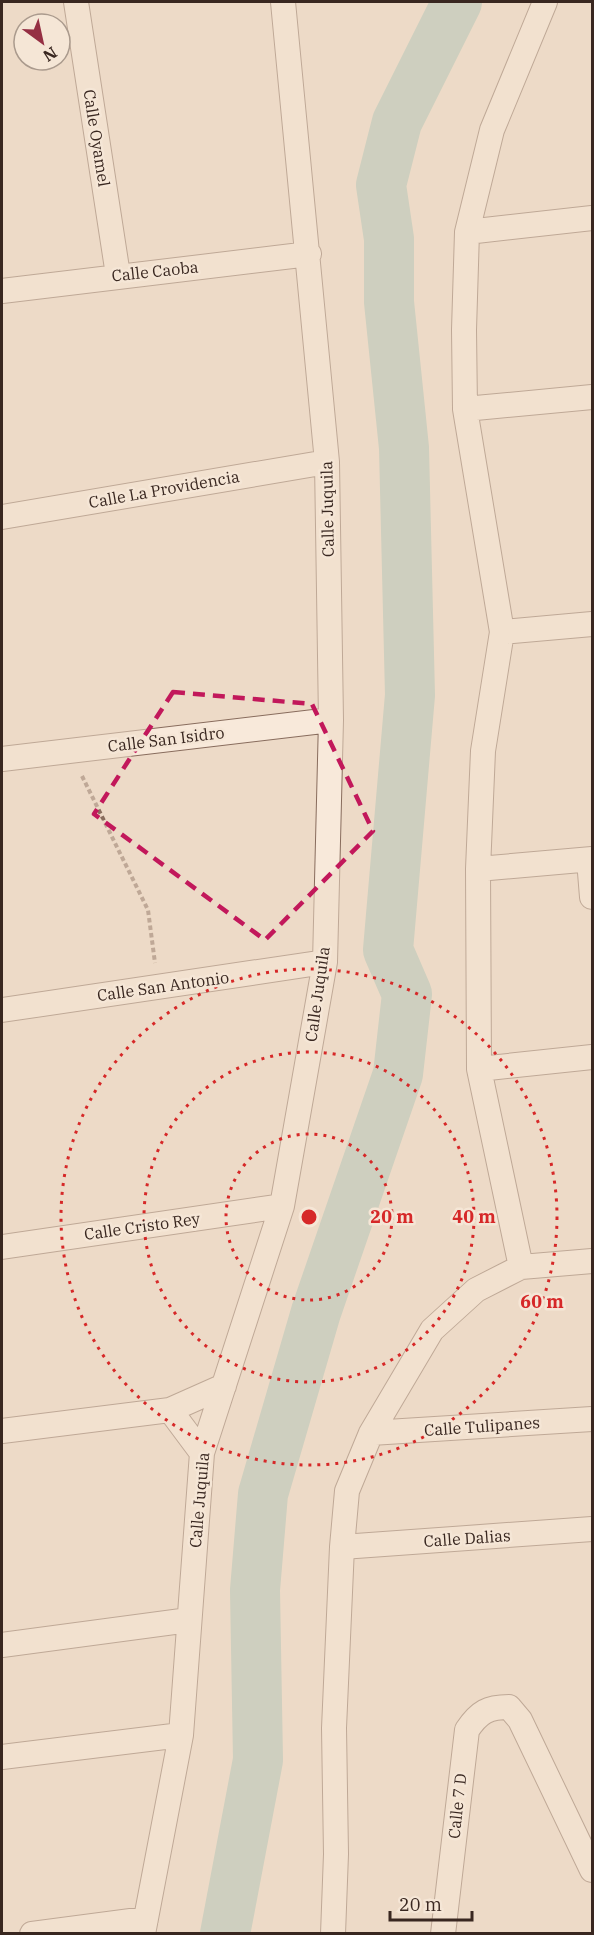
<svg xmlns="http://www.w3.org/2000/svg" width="594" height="1935" font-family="'IBM Plex Serif',serif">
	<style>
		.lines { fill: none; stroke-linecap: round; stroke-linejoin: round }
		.river { stroke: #a8c1b5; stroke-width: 50 }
		.street-casing { stroke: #886c5d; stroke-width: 26 }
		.path { stroke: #886c5d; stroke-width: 4; stroke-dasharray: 4.5 3; stroke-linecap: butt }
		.street { stroke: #f8e9da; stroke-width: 24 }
		.marked { fill: none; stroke: #c2185b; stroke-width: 4.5; stroke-dasharray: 12 8; stroke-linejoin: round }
		.ring { fill: none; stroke: #d62828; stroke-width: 3; stroke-dasharray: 3 6 }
		.labels { text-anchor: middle; stroke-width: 5; stroke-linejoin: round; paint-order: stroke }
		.street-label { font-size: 16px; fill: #392720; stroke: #f5e6d6 }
		.centre { fill: #d62828; stroke: #f5e6d6; stroke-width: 3 }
		.ring-label { font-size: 18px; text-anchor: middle; font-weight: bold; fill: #d62828; stroke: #f5e6d6; stroke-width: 5; stroke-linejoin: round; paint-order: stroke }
	</style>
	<rect width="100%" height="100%" fill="#eddac7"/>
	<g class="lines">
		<path class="river" d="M225 1934 258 1760 255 1590 263 1494 316 1312 398 1074 407 994 388 950 410 695 404 448 389 302V239L381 185 397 122 457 2"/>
		<g class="street-casing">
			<path id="street" d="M76 2 118 275
				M467 232 592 218
				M2 291 309 254
				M465 409 592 397
				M2 517 327 462
				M502 632 592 624
				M2 759 331 720
				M589 860 592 897
				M478 869 592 859
				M2 1010 325 962
				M479 1069 592 1057
				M2 1247 282 1206
				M521 1267 479 1069 478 869 483 751 502 632 465 409 464 330 467 232 492 130 545 2
				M170 1410 202 1453
				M2 1431 170 1410 224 1386
				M371 1433 592 1419
				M342 1547 592 1529
				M2 1645 189 1620
				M2 1757 181 1735
				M32 1934 146 1919
				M143 1934 181 1735 202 1453 282 1206 325 962 331 720 327 462 283 2
				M333 1934 336 1854 334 1728 342 1547 347 1491 371 1433 432 1330 476 1290 521 1267 592 1261
				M443 1934 467 1730C479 1712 488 1707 509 1707L520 1720 592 1870"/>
		</g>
		<path class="path" d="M82 776 148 910 155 963"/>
		<use href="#street" class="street"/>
	</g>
	<path d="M0 0H594V1935H0ZM173 692 312 704 373 831 265 940 94 814Z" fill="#eddac7" fill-opacity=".55" fill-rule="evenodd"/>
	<path class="marked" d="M173 692 312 704 373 831 265 940 94 814Z"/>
	<g class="ring">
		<circle cx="309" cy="1217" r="83"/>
		<circle cx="309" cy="1217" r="165"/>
		<circle cx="309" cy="1217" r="248"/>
	</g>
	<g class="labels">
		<g class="street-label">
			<text transform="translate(97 138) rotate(81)" y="6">Calle Oyamel</text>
			<text transform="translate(155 271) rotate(-6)" y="6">Calle Caoba</text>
			<text transform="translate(164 489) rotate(-10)" y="6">Calle La Providencia</text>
			<text transform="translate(327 509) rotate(-91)" y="6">Calle Juquila</text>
			<text transform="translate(166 739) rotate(-7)" y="6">Calle San Isidro</text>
			<text transform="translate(163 986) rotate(-8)" y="6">Calle San Antonio</text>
			<text transform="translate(317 994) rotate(-82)" y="6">Calle Juquila</text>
			<text transform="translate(142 1226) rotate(-8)" y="6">Calle Cristo Rey</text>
			<text transform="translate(482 1426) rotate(-4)" y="6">Calle Tulipanes</text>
			<text transform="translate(199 1500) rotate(-85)" y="6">Calle Juquila</text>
			<text transform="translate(467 1538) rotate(-4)" y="6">Calle Dalias</text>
			<text transform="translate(457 1806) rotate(-84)" y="6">Calle 7 D</text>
		</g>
	</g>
	<circle cx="309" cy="1217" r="9" class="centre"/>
	<g class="ring-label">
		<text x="392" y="1223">20 m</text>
		<text x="474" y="1223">40 m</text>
		<text x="542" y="1308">60 m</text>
	</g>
	<rect width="594" height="1935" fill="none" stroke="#392720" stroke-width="6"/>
	<g transform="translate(42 42) rotate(147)"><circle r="28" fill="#f5e6d6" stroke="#aa9a8d" stroke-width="1.5"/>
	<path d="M0-4.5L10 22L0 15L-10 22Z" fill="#952f43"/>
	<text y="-9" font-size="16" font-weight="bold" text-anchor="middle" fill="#392720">N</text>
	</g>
	<path d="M390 1911v9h82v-9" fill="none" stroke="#392720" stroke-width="3"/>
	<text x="399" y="1911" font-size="18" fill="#392720" stroke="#f5e6d6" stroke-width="4.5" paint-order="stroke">20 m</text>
</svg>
